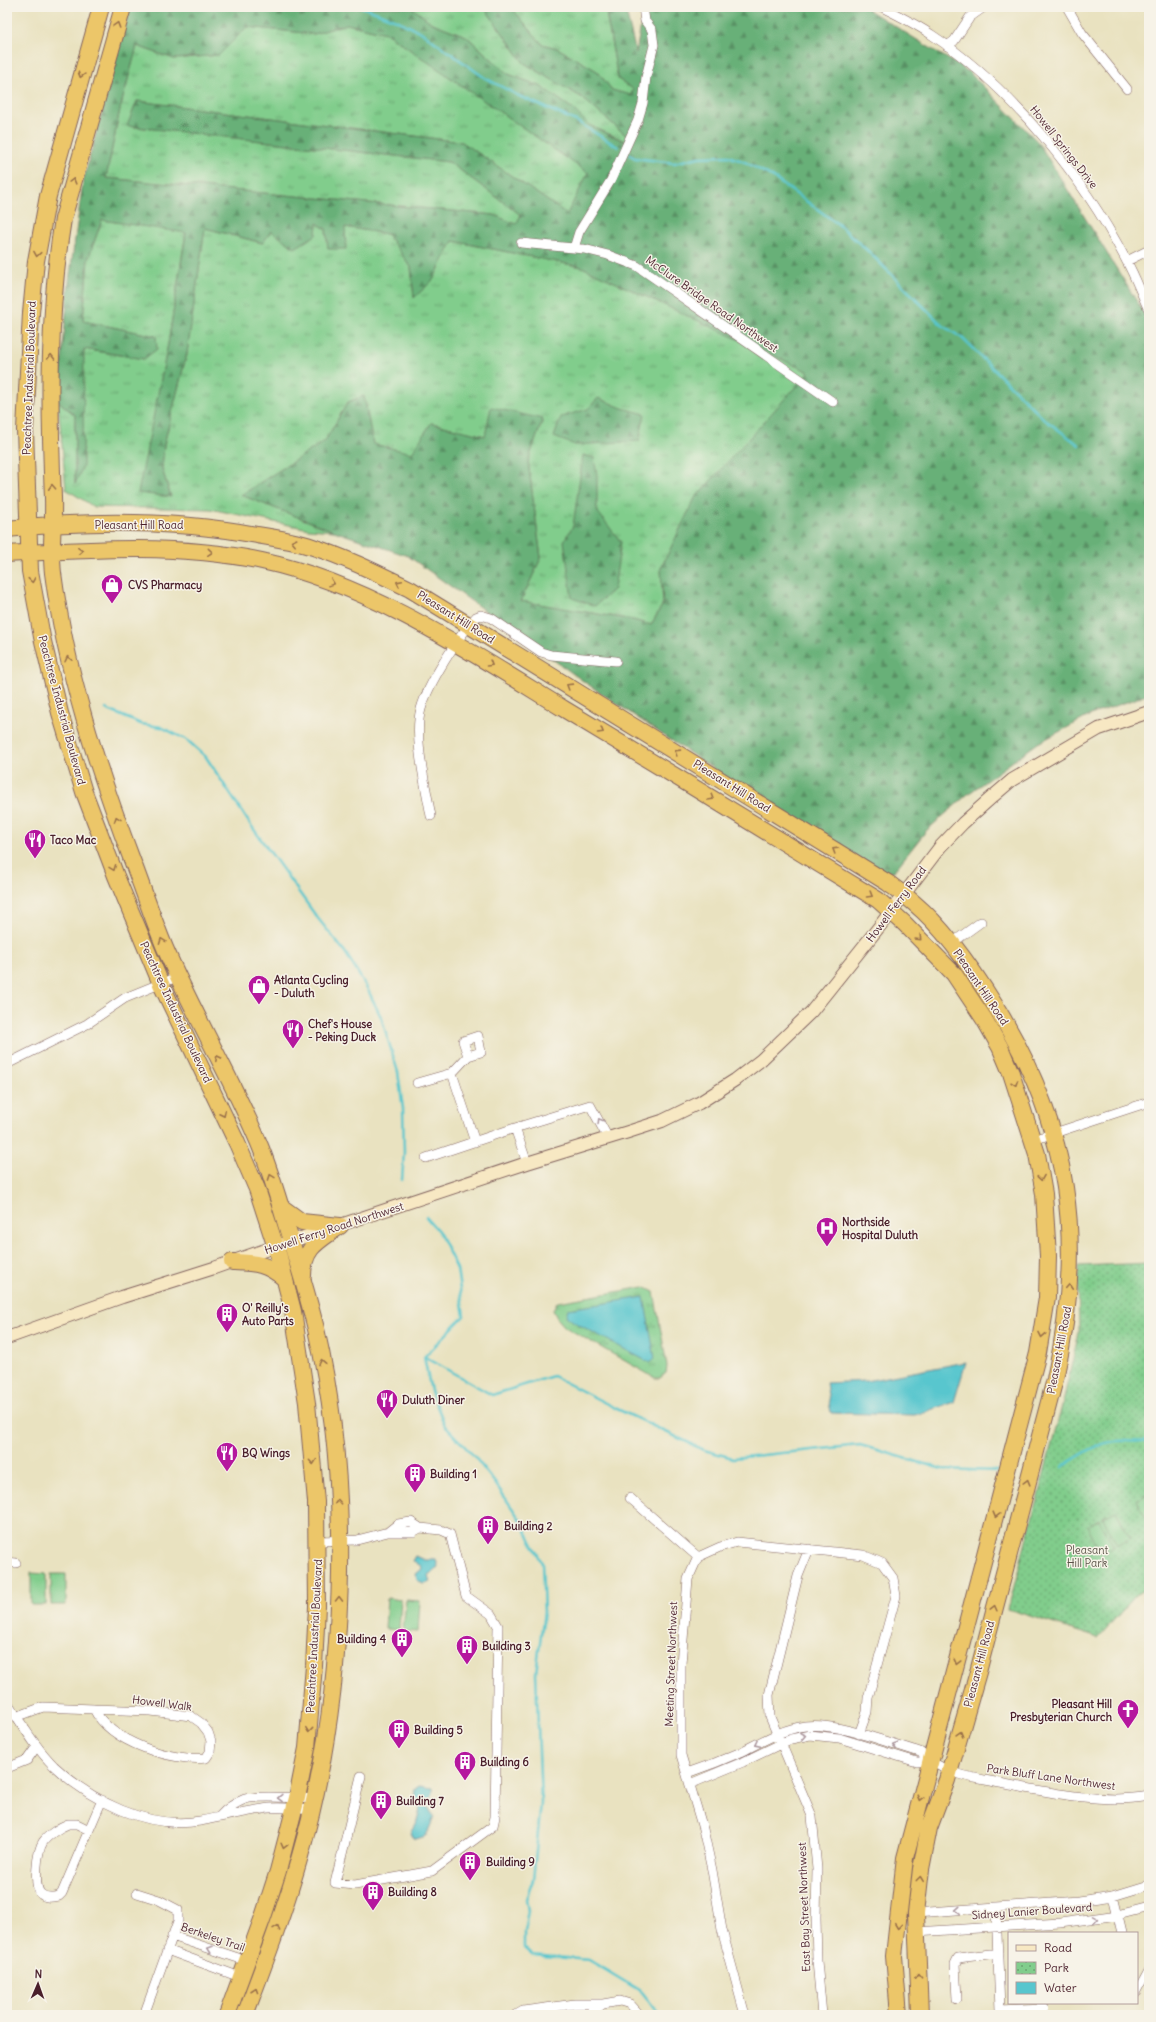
<svg xmlns="http://www.w3.org/2000/svg" width="1156" height="2022" font-family="Delius,sans-serif">
	<style>
		.grass { fill: url(#grass-tufts); stroke: #66765c }
		.forest { fill: url(#forest-firs); stroke: #596852; fill-rule: evenodd }
		.park { fill: url(#park-dots); stroke: #66765c }
		.pitch { fill: #81cd8c; stroke: #66765c }
		.water { fill: #58c6ce; stroke: #51727c }
		.lines { fill: none; stroke-linecap: round; stroke-linejoin: round }
		.stream { stroke: #58c6ce; stroke-width: 2.5 }
		.street-casing { stroke: #82635f; stroke-width: 10 }
		.secondary-casing { stroke: #82635f; stroke-width: 14 }
		.highway-casing { stroke: #82635f; stroke-width: 18 }
		.street { stroke: #fff; stroke-width: 9 }
		.secondary { stroke: #f7e8c3; stroke-width: 12 }
		.highway { stroke: #ecc669; stroke-width: 16 }
		.oneway { stroke: #9b724a }
		.oneway2 { stroke: #ae9aa0 }
		.labels { text-anchor: middle; stroke-width: 3; stroke-linejoin: round; paint-order: stroke }
		.street-label { font-size: 11px; fill: #4a1f2b; stroke: #f7f3e8 }
		.poi-label { font-size: 11px; font-weight: bold; fill: #4a1f2b; stroke: #f7f3e8; text-anchor: start }
		.park-label { font-size: 11px; fill: #5a5348; stroke: #f7f3e8 }
	</style>
	<defs>
		<pattern id="grass-tufts" width="24" height="20" patternUnits="userSpaceOnUse"><rect width="24" height="20" fill="#81cd8c"/><path d="M3 7l-1-3M5 7V3M7 7l1-3M15 17l-1-3M17 17v-4M19 17l1-3" fill="none" stroke="#6ca673"/></pattern>
		<pattern id="forest-firs" width="22" height="20" patternUnits="userSpaceOnUse"><rect width="22" height="20" fill="#68b078"/><path d="M5 1l3.5 6h-7zM16 11l3.5 6h-7z" fill="#588f63"/></pattern>
		<pattern id="park-dots" width="8" height="8" patternUnits="userSpaceOnUse"><rect width="8" height="8" fill="#81cd8c"/><path d="M2 2h.1M6 6h.1" fill="none" stroke="#6ca673" stroke-width="1.8" stroke-linecap="round"/></pattern>
	</defs>
	<rect width="100%" height="100%" fill="#f7f3e8"/>
	<filter id="ink" filterUnits="userSpaceOnUse"><feTurbulence type="fractalNoise" baseFrequency=".025" numOctaves="2"/><feDisplacementMap in="SourceGraphic" scale="8" xChannelSelector="R" yChannelSelector="G"/><feConvolveMatrix kernelMatrix="1 2 1 2 8 2 1 2 1" color-interpolation-filters="sRGB"/></filter>
	<filter id="wash" filterUnits="userSpaceOnUse"><feTurbulence type="fractalNoise" baseFrequency=".012" numOctaves="4" result="noise"/><feDisplacementMap in="SourceGraphic" scale="16" xChannelSelector="R" yChannelSelector="G"/><feGaussianBlur stdDeviation="0.9" result="paint"/><feColorMatrix in="noise" values="0 0 0 0 0 0 0 0 0 0 0 0 0 0 0 0 0 1.4 0 .05"/><feComposite in="paint" operator="in"/></filter>
	<g filter="url(#wash)">
		<rect width="100%" height="100%" fill="#e9e2c0"/>
		<path class="grass" d="M411 7H484L524 63 581 97 627 136V142L589 125 573 109 540 86 508 74 466 36 432 23Z
			M511 7H605L618 79 633 89 631 96 612 90 597 71 557 48 542 44Z
			M347 24 386 33 589 173 567 214 462 142 137 101 128 126 449 162 521 215 516 225 494 215 106 178 120 109 137 46 174 59 219 55 247 27 314 34Z
			M102 220 186 232 168 344 139 493 171 496 162 469 164 444 187 353 205 228 262 243 271 230 317 223 326 229 328 249 345 227 387 234 411 267 414 297 433 280 453 241 582 267 810 372 695 499 661 568 663 604 651 625 633 620 521 601 541 558 528 461 543 419 485 436 431 423 412 454 373 444 364 396 348 402 325 441 241 495 334 531 309 529 210 509 94 507 66 489 58 401 75 415V483L84 349 144 359 156 336 83 321 88 259Z
			M644 1287 654 1292 655 1297 667 1366 666 1373 660 1378H655L565 1327 557 1318 553 1310 556 1303 558 1302Z"/>
		<path class="forest" d="M130 7H411L432 23 466 36 508 74 540 86 573 109 589 125 626 142 627 136 581 97 524 63 484 7H511L542 44 557 48 597 71 612 90 631 95 633 89 618 79 605 7H625L636 53 644 7H864L969 72 1038 142 1149 321V694L1093 714 1038 743 968 794 926 831 894 871 882 873 727 778 586 683 408 556 334 531 241 495 325 441 348 402 364 396 373 444 412 453 431 423 485 436 491 407 543 419 528 461 541 558 521 601 633 620 651 625 663 604 661 568 695 498 809 372 582 267 453 241 433 280 414 298 411 267 387 234 345 227 346 249H328L326 229 317 223 316 235 295 248 271 231 263 243 205 228 187 353 164 444 162 469 171 497 138 493 168 344 186 233 102 220 88 259 83 321 156 336 157 349 144 359 84 349 83 466 75 484V415L58 401 69 281 83 182ZM347 24 386 33 588 173 567 214 462 142 137 101 127 126 449 162 521 215 516 224 494 215 106 178 120 109 137 46 174 59 219 55 247 27 314 34Z
			M598 398 622 408 645 414 639 441 575 445 554 437 561 417 588 409Z
			M583 455 594 458 597 475V511L621 542 614 589 595 606 572 598 564 541 573 526Z"/>
		<path class="park" d="M1149 1263V1586L1137 1594 1098 1638 1008 1609 1063 1402 1079 1332 1078 1266Z"/>
		<path class="pitch" d="M1149 1493V1524L1137 1500Z
			M1116 1511 1130 1538 1117 1545 1103 1517Z
			M1099 1519 1114 1547 1101 1553 1087 1526Z
			M31 1573 46 1574V1605H31Z
			M51 1574H66V1605H51Z
			M387 1598 401 1600 399 1630 385 1629Z
			M406 1600 420 1601 418 1632 403 1631Z"/>
		<path class="water" d="M644 1297 655 1359 650 1363 574 1322 566 1316 568 1309Z
			M966 1362 954 1402 915 1415 831 1413 826 1383 866 1381Z
			M416 1556 425 1560H436L438 1566 437 1569 428 1575 430 1582 423 1584 417 1580 416 1574 422 1569 421 1566 413 1561Z
			M419 1786 433 1788V1793L426 1804 434 1817 426 1836 416 1839 412 1837 410 1833 416 1824 420 1809 414 1800 415 1789Z"/>
		<g class="lines">
			<path class="stream" d="M362 7 396 20 421 32 485 78 519 96 576 121 618 147
				M630 155 635 158 674 163 699 157 728 156 745 162 771 176 838 224 869 252 942 325 962 338 1044 419 1079 445
				M106 709 141 724 161 727 187 740 206 757 250 824 316 916 345 952 367 988 381 1017 398 1072 403 1109 404 1153 402 1180
				M424 1357 431 1391 445 1426 474 1456 495 1483 521 1521 542 1563 544 1612 536 1673 541 1803 533 1880 526 1899 528 1911 524 1931V1948L532 1955 589 1960 642 1992 660 2015
				M424 1357 464 1316 457 1269 439 1232 426 1217
				M425 1357 492 1395 553 1376 615 1408 704 1450 733 1458 860 1445 942 1469 997 1471
				M1063 1466C1079 1456 1098 1442 1118 1441 1128 1440 1140 1444 1149 1439"/>
		</g>
	</g>
	<g filter="url(#ink)">
		<g class="lines">
			<g class="street-casing">
				<path id="street" d="M882 7C899 16 916 24 932 35 1011 87 1083 177 1126 260 1135 276 1141 293 1149 310
					M1067 7 1082 33 1127 89
					M947 46 954 41 970 17 984 7
					M521 243 584 249 608 255 637 266 833 402
					M574 248 579 232 611 180 638 120 643 103 646 77 654 45 652 30 645 21 643 7
					M1127 261 1149 250
					M431 816C426 788 413 736 421 709 428 684 458 637 476 617L481 615 491 618 541 652 551 655 616 661
					M952 943 981 922
					M7 1064 87 1024 125 998 179 976
					M452 1073 468 1056 481 1052 478 1036 463 1041 468 1056
					M417 1083 452 1073 475 1142
					M515 1128 590 1105 608 1138
					M1033 1140 1149 1102
					M426 1158 515 1128 527 1163
					M630 1498 698 1557
					M317 1541 357 1540 388 1532H413L420 1528
					M809 1549 798 1576 769 1695 770 1717 812 1816 817 1869 816 1918 817 1961 822 2015
					M7 1562 16 1563
					M7 1702C22 1724 35 1747 54 1766 91 1801 148 1830 200 1821 221 1817 242 1812 263 1809 278 1806 296 1809 311 1810
					M94 1709 151 1711 191 1716 201 1723 208 1732 211 1741 210 1752 206 1758C172 1762 110 1742 94 1709Z
					M16 1717 43 1707 94 1709
					M7 1768 27 1760 37 1746
					M687 1773C705 1767 723 1760 741 1752 761 1742 782 1729 805 1726 837 1722 888 1743 920 1752 929 1760 939 1767 950 1771 964 1777 980 1779 995 1782 1041 1791 1103 1805 1149 1796
					M361 1776 335 1883 355 1885 432 1871 493 1826 495 1817 498 1626 491 1614 466 1596 450 1534 441 1530 420 1528 411 1522 398 1524 388 1532
					M690 1784 743 1762 791 1739 810 1735 839 1738 917 1762 930 1761
					M220 1816C227 1808 235 1803 245 1799 258 1795 299 1798 314 1799
					M68 1824H77L89 1830 62 1893 59 1896C53 1897 46 1899 41 1894 33 1887 37 1851 43 1842 48 1835 60 1827 68 1824Z
					M89 1830 102 1800
					M137 1893 159 1900 178 1910V1921L144 2015
					M1113 1896 1122 1933
					M996 1908 1000 2010 1044 2008
					M916 1913 1078 1901 1113 1896 1149 1885
					M916 1932 1060 1923 1118 1915 1149 1907
					M172 1936 247 1961
					M167 1950 240 1977
					M1137 1992 1149 1970
					M957 1999 955 1964 958 1958 998 1953
					M516 2015 523 2011 575 2004H603L620 2001 630 2004 640 2015
					M588 2015 603 2004
					M745 2015 722 1930 712 1870 703 1829 681 1755V1664L688 1579 698 1557 720 1547 737 1542 863 1555 882 1563 893 1578 896 1596 868 1698 867 1712 859 1734"/>
			</g>
			<g class="secondary-casing">
				<path id="secondary" d="M7 1338 122 1297 214 1268 265 1250 527 1163 628 1132 662 1121 699 1103 735 1080 761 1060 811 1012 879 927 940 847 963 823 991 798 1012 780 1099 729 1149 712"/>
			</g>
			<g class="highway-casing">
				<path id="highway" d="M101 7 48 196 36 261 31 313 25 430 30 571 42 637 60 713 84 792 116 876 161 984 237 1143 257 1189 279 1257 293 1311 307 1403 316 1502 317 1606 314 1666 307 1748 297 1798 278 1871 263 1917 227 2015
					M123 7 63 219C48 311 49 405 53 498 54 523 50 548 53 573 66 672 97 767 132 860 143 889 153 919 165 948 193 1013 230 1075 258 1141 269 1167 277 1194 285 1221 296 1257 307 1292 316 1329 354 1491 346 1696 300 1856 285 1910 265 1962 245 2015
					M7 529C89 520 175 520 257 535 276 538 295 541 313 547 347 558 379 574 410 589L888 883C896 889 906 896 914 903 945 929 975 973 996 1007 1070 1128 1086 1241 1055 1379L978 1672 947 1780 929 1828 921 1869 916 1913 920 2015
					M7 554C91 549 179 543 262 561 369 584 471 652 564 709 669 772 774 836 878 900L904 923 954 974 984 1019 1000 1047 1011 1073 1037 1154 1044 1194 1048 1256 1047 1298 1038 1353 905 1858 894 1956 899 2015
					M280 1206 302 1222 340 1226
					M232 1262C256 1263 266 1263 285 1279
					M303 1276C303 1247 319 1241 340 1226"/>
			</g>
			<use href="#street" class="street"/>
			<use href="#secondary" class="secondary"/>
			<use href="#highway" class="highway"/>
		</g>
		<defs><path id="oneway-chevron" d="M-2-3.5L2.5 0L-2 3.5" fill="none" stroke-width="1.6" stroke-linecap="round" stroke-linejoin="round"/></defs>
		<g class="oneway">
			<use href="#oneway-chevron" transform="translate(117 25) rotate(-73)"/>
			<use href="#oneway-chevron" transform="translate(81 75) rotate(106)"/>
			<use href="#oneway-chevron" transform="translate(73 181) rotate(-75)"/>
			<use href="#oneway-chevron" transform="translate(37 254) rotate(99)"/>
			<use href="#oneway-chevron" transform="translate(51 357) rotate(-89)"/>
			<use href="#oneway-chevron" transform="translate(52 487) rotate(-93)"/>
			<use href="#oneway-chevron" transform="translate(294 542) rotate(-167)"/>
			<use href="#oneway-chevron" transform="translate(80 551) rotate(-3)"/>
			<use href="#oneway-chevron" transform="translate(210 552) rotate(5)"/>
			<use href="#oneway-chevron" transform="translate(32 580) rotate(81)"/>
			<use href="#oneway-chevron" transform="translate(332 583) rotate(19)"/>
			<use href="#oneway-chevron" transform="translate(399 583) rotate(-154)"/>
			<use href="#oneway-chevron" transform="translate(68 659) rotate(-103)"/>
			<use href="#oneway-chevron" transform="translate(490 664) rotate(31)"/>
			<use href="#oneway-chevron" transform="translate(569 686) rotate(-148)"/>
			<use href="#oneway-chevron" transform="translate(601 731) rotate(31)"/>
			<use href="#oneway-chevron" transform="translate(677 752) rotate(-148)"/>
			<use href="#oneway-chevron" transform="translate(711 798) rotate(31)"/>
			<use href="#oneway-chevron" transform="translate(117 819) rotate(-110)"/>
			<use href="#oneway-chevron" transform="translate(835 850) rotate(-148)"/>
			<use href="#oneway-chevron" transform="translate(113 868) rotate(69)"/>
			<use href="#oneway-chevron" transform="translate(870 895) rotate(31)"/>
			<use href="#oneway-chevron" transform="translate(919 938) rotate(46)"/>
			<use href="#oneway-chevron" transform="translate(162 941) rotate(-111)"/>
			<use href="#oneway-chevron" transform="translate(218 1058) rotate(-117)"/>
			<use href="#oneway-chevron" transform="translate(1015 1083) rotate(71)"/>
			<use href="#oneway-chevron" transform="translate(223 1114) rotate(64)"/>
			<use href="#oneway-chevron" transform="translate(271 1177) rotate(-110)"/>
			<use href="#oneway-chevron" transform="translate(1041 1178) rotate(81)"/>
			<use href="#oneway-chevron" transform="translate(1069 1287) rotate(-87)"/>
			<use href="#oneway-chevron" transform="translate(1042 1335) rotate(101)"/>
			<use href="#oneway-chevron" transform="translate(322 1362) rotate(-101)"/>
			<use href="#oneway-chevron" transform="translate(313 1462) rotate(85)"/>
			<use href="#oneway-chevron" transform="translate(1027 1482) rotate(-75)"/>
			<use href="#oneway-chevron" transform="translate(338 1502) rotate(-93)"/>
			<use href="#oneway-chevron" transform="translate(996 1515) rotate(105)"/>
			<use href="#oneway-chevron" transform="translate(339 1599) rotate(-89)"/>
			<use href="#oneway-chevron" transform="translate(994 1608) rotate(-76)"/>
			<use href="#oneway-chevron" transform="translate(957 1662) rotate(105)"/>
			<use href="#oneway-chevron" transform="translate(309 1730) rotate(96)"/>
			<use href="#oneway-chevron" transform="translate(960 1734) rotate(-74)"/>
			<use href="#oneway-chevron" transform="translate(920 1798) rotate(105)"/>
			<use href="#oneway-chevron" transform="translate(284 1846) rotate(104)"/>
			<use href="#oneway-chevron" transform="translate(920 1879) rotate(-83)"/>
			<use href="#oneway-chevron" transform="translate(898 1926) rotate(96)"/>
			<use href="#oneway-chevron" transform="translate(277 1928) rotate(-70)"/>
			<use href="#oneway-chevron" transform="translate(918 1976) rotate(-93)"/>
			<use href="#oneway-chevron" transform="translate(255 1990) rotate(-71)"/>
		</g>
		<g class="oneway2">
			<use href="#oneway-chevron" transform="translate(600 1121) rotate(-121)"/>
			<use href="#oneway-chevron" transform="translate(803 1736) rotate(-11)"/>
			<use href="#oneway-chevron" transform="translate(757 1744) rotate(154)"/>
			<use href="#oneway-chevron" transform="translate(895 1745) rotate(-164)"/>
			<use href="#oneway-chevron" transform="translate(280 1798) rotate(179)"/>
			<use href="#oneway-chevron" transform="translate(958 1910) rotate(176)"/>
			<use href="#oneway-chevron" transform="translate(1095 1919) rotate(-9)"/>
			<use href="#oneway-chevron" transform="translate(210 1949) rotate(-161)"/>
		</g>
	</g>
	<defs>
		<g id="shop-pin" transform="scale(1.15)"><path d="M0 17L-7.5 6A9.5 9.5 0 1 1 7.5 6Z" fill="#b5179e" stroke="#f7f3e8"/><path d="M-5-2.5h2.3a2.7 3.5 0 0 1 5.4 0H5L5.5 6h-11ZM-1.5-2.5h3a1.5 2.3 0 0 0-3 0Z" fill="#fff"/></g>
		<g id="restaurant-pin" transform="scale(1.15)"><path d="M0 17L-7.5 6A9.5 9.5 0 1 1 7.5 6Z" fill="#b5179e" stroke="#f7f3e8"/><path d="M-5-6h1v4h1v-4h1v4h1v-4h1v5L-1.5 .5V6h-2V.5L-5-1ZM5-6V6H3V1.5H1.5Q1.5-4 5-6Z" fill="#fff"/></g>
		<g id="hospital-pin" transform="scale(1.15)"><path d="M0 17L-7.5 6A9.5 9.5 0 1 1 7.5 6Z" fill="#b5179e" stroke="#f7f3e8"/><path d="M-5-5h3v3.5h4V-5h3V5h-3V1.5h-4V5h-3Z" fill="#fff"/></g>
		<g id="building-pin" transform="scale(1.15)"><path d="M0 17L-7.5 6A9.5 9.5 0 1 1 7.5 6Z" fill="#b5179e" stroke="#f7f3e8"/><path d="M-4-6H4V6H1V3H-1V6H-4ZM-2.5-4.3h1.7v1.8h-1.7ZM.8-4.3h1.7v1.8H.8ZM-2.5-1h1.7V.8h-1.7ZM.8-1h1.7V.8H.8Z" fill="#fff"/></g>
		<g id="church-pin" transform="scale(1.15)"><path d="M0 17L-7.5 6A9.5 9.5 0 1 1 7.5 6Z" fill="#b5179e" stroke="#f7f3e8"/><path d="M-1.2-6h2.4v3.5h3.3v2.4h-3.3V6h-2.4V-.1h-3.3v-2.4h3.3Z" fill="#fff"/></g>
	</defs>
	<g fill-rule="evenodd">
		<use href="#shop-pin" x="112" y="585"/>
		<use href="#restaurant-pin" x="35" y="840"/>
		<use href="#shop-pin" x="259" y="986"/>
		<use href="#restaurant-pin" x="293" y="1030"/>
		<use href="#hospital-pin" x="827" y="1228"/>
		<use href="#building-pin" x="227" y="1314"/>
		<use href="#restaurant-pin" x="387" y="1400"/>
		<use href="#restaurant-pin" x="227" y="1453"/>
		<use href="#building-pin" x="415" y="1474"/>
		<use href="#building-pin" x="488" y="1526"/>
		<use href="#building-pin" x="402" y="1639"/>
		<use href="#building-pin" x="467" y="1646"/>
		<use href="#church-pin" x="1128" y="1710"/>
		<use href="#building-pin" x="399" y="1730"/>
		<use href="#building-pin" x="465" y="1762"/>
		<use href="#building-pin" x="381" y="1801"/>
		<use href="#building-pin" x="470" y="1862"/>
		<use href="#building-pin" x="373" y="1892"/>
	</g>
	<g class="labels">
		<g class="street-label">
			<text transform="translate(1064 147) rotate(52)" y="4">Howell Springs Drive</text>
			<text transform="translate(712 304) rotate(35)" y="4">McClure Bridge Road Northwest</text>
			<text transform="translate(29 378) rotate(-88)" y="4">Peachtree Industrial Boulevard</text>
			<text x="139" y="529">Pleasant Hill Road</text>
			<text transform="translate(456 617) rotate(32)" y="4">Pleasant Hill Road</text>
			<text transform="translate(62 710) rotate(75)" y="4">Peachtree Industrial Boulevard</text>
			<text transform="translate(732 786) rotate(32)" y="4">Pleasant Hill Road</text>
			<text transform="translate(896 904) rotate(-53)" y="4">Howell Ferry Road</text>
			<text transform="translate(981 987) rotate(56)" y="4">Pleasant Hill Road</text>
			<text transform="translate(176 1012) rotate(65)" y="4">Peachtree Industrial Boulevard</text>
			<text transform="translate(334 1228) rotate(-18)" y="4">Howell Ferry Road Northwest</text>
			<text transform="translate(1059 1350) rotate(-79)" y="4">Pleasant Hill Road</text>
			<text transform="translate(314 1636) rotate(-87)" y="4">Peachtree Industrial Boulevard</text>
			<text transform="translate(671 1664) rotate(-88)" y="4">Meeting Street Northwest</text>
			<text transform="translate(979 1664) rotate(-75)" y="4">Pleasant Hill Road</text>
			<text transform="translate(162 1703) rotate(7)" y="4">Howell Walk</text>
			<text transform="translate(1051 1777) rotate(8)" y="4">Park Bluff Lane Northwest</text>
			<text transform="translate(804 1907) rotate(-92)" y="4">East Bay Street Northwest</text>
			<text transform="translate(1032 1911) rotate(-4)" y="4">Sidney Lanier Boulevard</text>
			<text transform="translate(213 1937) rotate(19)" y="4">Berkeley Trail</text>
		</g>
		<g class="poi-label">
			<text x="128" y="589">CVS Pharmacy</text>
			<text x="50" y="844">Taco Mac</text>
			<text x="274" y="984">Atlanta Cycling<tspan x="274" dy="13">- Duluth</tspan></text>
			<text x="308" y="1028">Chef's House<tspan x="308" dy="13">- Peking Duck</tspan></text>
			<text x="842" y="1226">Northside<tspan x="842" dy="13">Hospital Duluth</tspan></text>
			<text x="242" y="1312">O' Reilly's<tspan x="242" dy="13">Auto Parts</tspan></text>
			<text x="402" y="1404">Duluth Diner</text>
			<text x="242" y="1457">BQ Wings</text>
			<text x="430" y="1478">Building 1</text>
			<text x="504" y="1530">Building 2</text>
			<text x="386" y="1643" text-anchor="end">Building 4</text>
			<text x="482" y="1650">Building 3</text>
			<text x="1112" y="1708" text-anchor="end">Pleasant Hill<tspan x="1112" dy="13">Presbyterian Church</tspan></text>
			<text x="414" y="1734">Building 5</text>
			<text x="480" y="1766">Building 6</text>
			<text x="396" y="1805">Building 7</text>
			<text x="486" y="1866">Building 9</text>
			<text x="388" y="1896">Building 8</text>
		</g>
		<g class="park-label">
			<text x="1087" y="1554">Pleasant<tspan x="1087" dy="13">Hill Park</tspan></text>
		</g>
	</g>
	<rect width="1156" height="2022" fill="none" stroke="#f7f3e8" stroke-width="24"/>
	<rect x="1008" y="1932" width="130" height="72" fill="#f7f3e8" stroke="#b29e9c"/>
	<rect x="1016" y="1945" width="20" height="6" fill="#f7e8c3" stroke="#b29e9c"/>
	<text x="1044" y="1952" font-size="12" fill="#4a1f2b">Road</text>
	<rect x="1016" y="1962" width="20" height="12" fill="url(#park-dots)" stroke="#b29e9c"/>
	<text x="1044" y="1972" font-size="12" fill="#4a1f2b">Park</text>
	<rect x="1016" y="1982" width="20" height="12" fill="#58c6ce" stroke="#b29e9c"/>
	<text x="1044" y="1992" font-size="12" fill="#4a1f2b">Water</text>
	<g transform="translate(38 1984) rotate(2)" stroke="#f7f3e8" stroke-width="3" paint-order="stroke">
	<path d="M0-3L7 15L0 10L-7 15Z" fill="#4a1f2b"/>
	<text y="-6" font-size="11" font-weight="bold" text-anchor="middle" fill="#4a1f2b">N</text>
	</g>
</svg>
